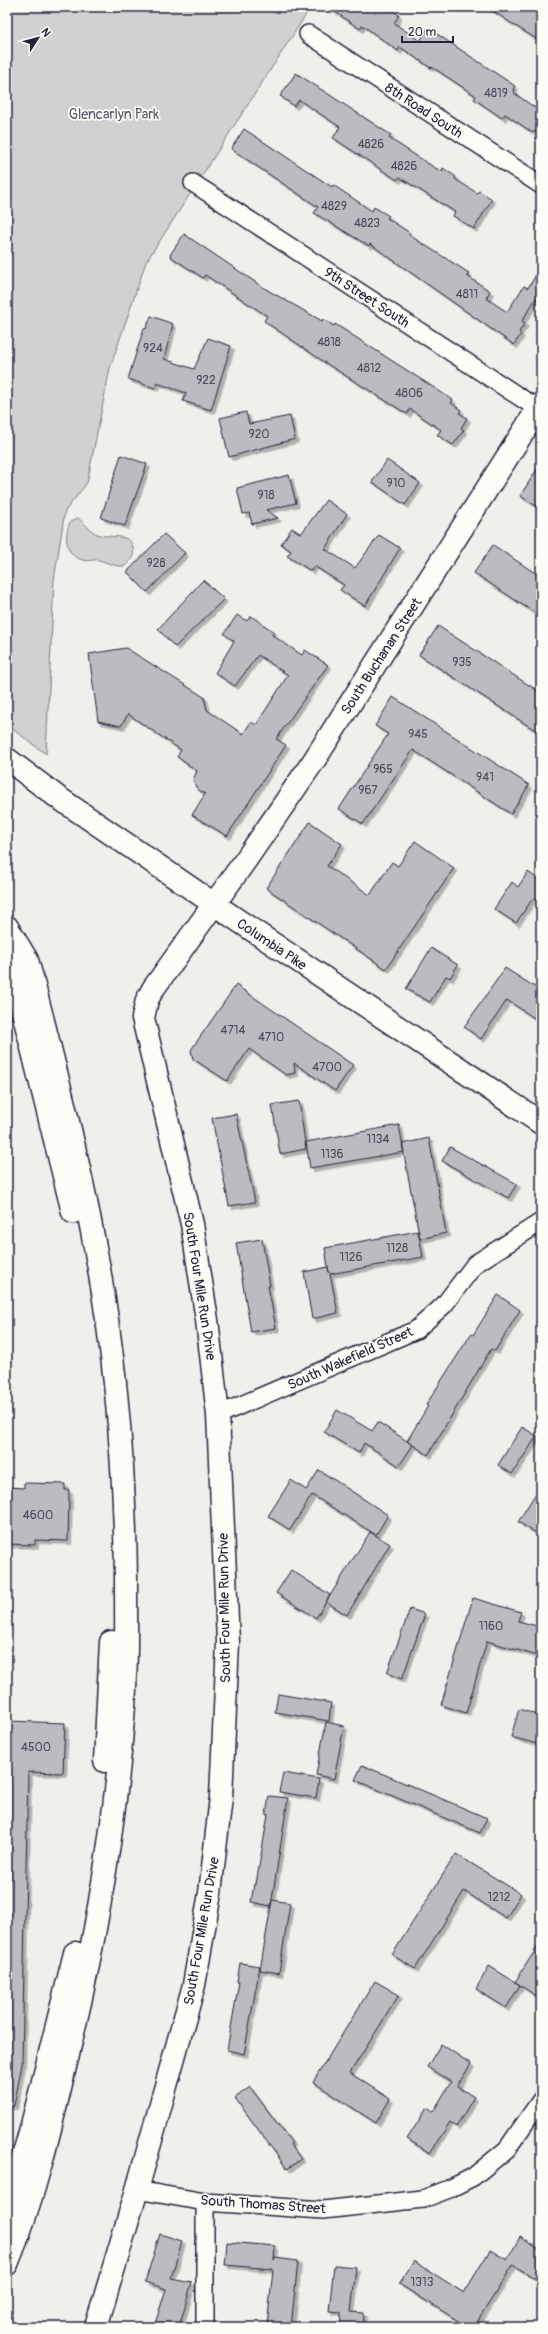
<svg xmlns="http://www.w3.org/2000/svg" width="548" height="2334" font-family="Pangolin,sans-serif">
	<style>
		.green { fill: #d2d1d1; stroke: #7a7a86 }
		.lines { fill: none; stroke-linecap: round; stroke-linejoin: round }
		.stream { stroke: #737381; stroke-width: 5 }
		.building { fill: #bcbcc0; stroke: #22223b; filter: url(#shadow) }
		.street-casing { stroke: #22223b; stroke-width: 20 }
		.secondary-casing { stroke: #22223b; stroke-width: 25 }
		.primary-casing { stroke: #22223b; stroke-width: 25 }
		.street { stroke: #fdfcf7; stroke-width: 17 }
		.secondary { stroke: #fdfcf7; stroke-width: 22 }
		.primary { stroke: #fdfcf7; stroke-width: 22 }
		.labels { text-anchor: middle; stroke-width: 3.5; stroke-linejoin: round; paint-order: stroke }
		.number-label { font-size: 12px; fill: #48485c }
		.street-label { font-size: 14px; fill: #22223b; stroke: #fdfcf7 }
		.park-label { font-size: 14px; fill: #575768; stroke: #fdfcf7 }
	</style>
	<defs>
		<filter id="shadow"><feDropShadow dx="3.5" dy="3.5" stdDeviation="0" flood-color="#0004"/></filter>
	</defs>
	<rect width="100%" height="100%" fill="#f0efec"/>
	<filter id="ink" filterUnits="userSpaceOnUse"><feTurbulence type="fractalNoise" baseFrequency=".025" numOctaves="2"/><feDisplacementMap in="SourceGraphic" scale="8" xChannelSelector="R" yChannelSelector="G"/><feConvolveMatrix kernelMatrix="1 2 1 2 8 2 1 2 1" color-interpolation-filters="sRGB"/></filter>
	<g filter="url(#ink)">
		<path class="green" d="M7 7H311L146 262 110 368 87 483 65 511 54 580 46 754 7 725Z
			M78 518C84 523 91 531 97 534 109 539 129 532 133 547 135 556 131 560 125 566 115 567 108 562 98 560 93 559 88 562 83 560 65 556 64 536 70 522Z"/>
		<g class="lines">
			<path class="stream" d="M7 210V243"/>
		</g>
		<path class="building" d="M328 7H388L399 15 394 23 420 41 428 28 515 86 513 89 515 91 514 93 541 112V135L535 131 533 133 505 114 502 118 474 99 476 96 432 67 431 68 400 47 398 51 362 25 360 29Z
			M487 7H541V42L511 23Z
			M296 73 391 135 389 138 435 168 442 171 443 168 456 177 455 179 477 193 479 191 492 199 474 229 453 216 455 212 399 177 397 180 333 138 340 127 299 100 294 106 280 96Z
			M244 129 332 187 333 185 372 211 374 207 389 216 387 218 410 233 409 235 469 273 467 276 490 291 486 298 507 312 524 286 528 288 541 267V301L536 298 522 321 525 323 519 332 521 334 514 345 370 244 369 246 314 213 318 207 231 149Z
			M184 234 264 288 322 321 323 319 334 326 335 324 453 400 451 403 461 410 459 413 467 418 461 428 464 430 453 445 437 435 441 430 410 409 407 414 327 364 264 321 267 316 205 275 203 278 171 257 170 255Z
			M151 316 173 324 164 359 194 369 208 338 231 346 211 410 183 401 186 393 157 383 155 388 128 379 144 328 146 329Z
			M246 412 249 424 290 416 295 439 229 457 220 418Z
			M121 455 147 464 125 526 101 518Z
			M387 460 420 483 405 505 372 482Z
			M541 463V509L520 496Z
			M289 475 296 503 266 510 278 518 252 524 249 513 243 514 237 488Z
			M326 500 347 514 325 549 355 568 379 535 400 548 365 606 340 590 344 585 314 566 311 571 287 556 291 551 281 544 292 528 301 534Z
			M164 534 185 553 147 592 127 572Z
			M493 545 541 577V617L474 573Z
			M203 580 224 599 175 647 158 629Z
			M237 615 247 621 251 616 274 632 272 635 302 655 305 650 328 665 276 739 286 745 227 836 192 815 205 794 197 789 193 780 197 771 177 757 181 750 128 714 121 726 98 721 89 654 126 648 204 697 207 710 243 734 251 722 256 725 288 675 258 655 235 686 215 673 234 641 224 634Z
			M438 626 541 693V734L419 655Z
			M393 697 529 785 511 814 413 750 363 824 339 809 388 734 375 726Z
			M310 822 342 844 327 866 370 895 392 862 398 866 415 841 454 868 386 969 266 888Z
			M528 872 541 881V903L533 898 516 923 494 909 512 882 518 887Z
			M431 948 458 965 450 978 446 976 430 1002 406 989Z
			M505 968 541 991V1007L534 1018 507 1000 481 1039 464 1027Z
			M236 985 353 1065 335 1091 294 1063 295 1073 286 1075 249 1049 227 1081 193 1059 191 1050Z
			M299 1101 306 1149 280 1154 272 1105Z
			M236 1114 255 1202 229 1206 212 1118Z
			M399 1125 404 1152 310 1168 306 1142Z
			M429 1138 446 1233 420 1239 402 1144Z
			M450 1147 517 1184 508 1198 442 1161Z
			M418 1231 423 1257 330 1274 338 1313 312 1319 304 1272 328 1267 329 1273 325 1248Z
			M262 1239 270 1286H268L276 1328 251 1332 236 1243Z
			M498 1295 520 1310 495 1351 491 1349 428 1455 407 1441 428 1406 426 1405 471 1334 473 1335Z
			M337 1410 372 1431 378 1422 413 1445 399 1466 364 1443 359 1453 324 1432Z
			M522 1427 537 1436 512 1474 498 1465Z
			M319 1470 388 1515 376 1535 312 1495 290 1530 268 1516 291 1480 306 1490Z
			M24 1483 65 1484V1490H69L68 1541 35 1540V1545L7 1544V1487L24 1488Z
			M541 1485V1536L518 1522Z
			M370 1532 390 1544 347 1615 326 1602Z
			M291 1570 330 1595 316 1618 276 1593Z
			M473 1598 521 1612 518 1621 541 1627V1657L487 1641 466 1713 441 1705Z
			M410 1609 425 1614 402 1679 387 1673Z
			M278 1694 331 1703 329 1721 275 1712Z
			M519 1709 541 1716V1745L511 1737Z
			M7 1721 65 1723 63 1773 28 1772 22 2064 14 2106H7Z
			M326 1722 344 1726 334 1779 316 1775Z
			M362 1765 487 1818 480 1833 355 1780Z
			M283 1773 319 1779 316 1798 279 1792Z
			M269 1796 288 1798 271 1906 251 1902 254 1884H256L268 1815H266Z
			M456 1854 521 1894 506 1918 464 1891 415 1969 392 1955Z
			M272 1900 290 1903 279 1973 260 1970Z
			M541 1941V1999L515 1982Z
			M240 1963 260 1966 244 2054 227 2050 239 1982H237Z
			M489 1966 520 1985 506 2008 476 1989Z
			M375 1981 399 1995 350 2073 390 2099 376 2123 313 2082Z
			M441 2044 471 2064 457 2086 474 2097 456 2127 450 2122 430 2153 407 2139 427 2108 433 2112 451 2082 427 2067Z
			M250 2087 292 2143 290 2144 301 2159 287 2169 235 2098Z
			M160 2234 182 2241 171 2278 192 2282 179 2327H154L166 2289 145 2282Z
			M520 2237 541 2250V2282L513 2265 474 2327H468L399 2284 414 2261 464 2293 490 2250 507 2260Z
			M227 2242 275 2246 274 2261 275 2258 298 2261 291 2327H267L273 2269 225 2265Z
			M334 2265 356 2267 351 2312 364 2313 363 2327H340L341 2312 329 2311Z"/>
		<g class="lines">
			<g class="street-casing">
				<path id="street" d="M308 34 541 185
					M193 183 541 411
					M218 1415 416 1330 444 1305 475 1264 541 1222
					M137 2190 205 2202 323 2210 423 2199 449 2189 473 2177 507 2149 541 2100
					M205 2327V2202"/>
			</g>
			<g class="secondary-casing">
				<path id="secondary" d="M7 927 27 960 32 978C55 1067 78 1156 95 1247 116 1357 125 1469 126 1581 126 1622 127 1664 124 1706 116 1817 98 1928 72 2037 54 2113 37 2192 7 2264
					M7 960 16 984 73 1212
					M105 1761 111 1642
					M7 2213 32 2125 75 1953
					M96 2327 137 2190 194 1985 210 1893 221 1797 228 1642 218 1415 207 1320 192 1224 143 1018 147 1000 153 989 245 861 315 759 541 404"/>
			</g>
			<g class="primary-casing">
				<path id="primary" d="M7 759 56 796 236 919 541 1123"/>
			</g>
			<use href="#street" class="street"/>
			<use href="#secondary" class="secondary"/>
			<use href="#primary" class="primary"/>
		</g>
	</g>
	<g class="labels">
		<g class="number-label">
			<text x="496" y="97">4819</text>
			<text x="371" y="148">4826</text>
			<text x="404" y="170">4826</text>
			<text x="334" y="210">4829</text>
			<text x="367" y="227">4823</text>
			<text x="467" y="298">4811</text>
			<text x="329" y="346">4818</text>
			<text x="153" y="352">924</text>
			<text x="369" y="372">4812</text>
			<text x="206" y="384">922</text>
			<text x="409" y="397">4806</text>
			<text x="259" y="438">920</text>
			<text x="396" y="487">910</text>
			<text x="266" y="499">918</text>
			<text x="156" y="567">928</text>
			<text x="462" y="666">935</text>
			<text x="418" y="738">945</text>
			<text x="383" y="773">965</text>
			<text x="485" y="781">941</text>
			<text x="368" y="794">967</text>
			<text x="233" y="1034">4714</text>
			<text x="271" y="1041">4710</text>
			<text x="327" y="1071">4700</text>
			<text x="378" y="1143">1134</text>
			<text x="332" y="1158">1136</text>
			<text x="397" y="1252">1128</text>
			<text x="351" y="1261">1126</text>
			<text x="38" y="1519">4600</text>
			<text x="491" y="1630">1160</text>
			<text x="36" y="1751">4500</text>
			<text x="499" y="1901">1212</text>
			<text x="422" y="2286">1313</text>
		</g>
		<g class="street-label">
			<text transform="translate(424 110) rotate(33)" y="5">8th Road South</text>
			<text transform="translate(367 297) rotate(33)" y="5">9th Street South</text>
			<text transform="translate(381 656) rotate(-57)" y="5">South Buchanan Street</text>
			<text transform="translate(272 944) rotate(34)" y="5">Columbia Pike</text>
			<text transform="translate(200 1286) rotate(81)" y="5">South Four Mile Run Drive</text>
			<text transform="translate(350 1358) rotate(-24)" y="5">South Wakefield Street</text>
			<text transform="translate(224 1608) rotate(-91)" y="5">South Four Mile Run Drive</text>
			<text transform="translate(201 1931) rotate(-80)" y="5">South Four Mile Run Drive</text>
			<text transform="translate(263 2204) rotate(4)" y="5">South Thomas Street</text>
		</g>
		<g class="park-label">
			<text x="114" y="119">Glencarlyn Park</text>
		</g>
	</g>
	<rect width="548" height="2334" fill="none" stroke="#fdfcf7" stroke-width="24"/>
	<rect x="12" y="12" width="524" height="2310" fill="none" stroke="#22223b" stroke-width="1.5" filter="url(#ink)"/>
	<g transform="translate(38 38) rotate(54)" stroke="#fdfcf7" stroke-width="3" paint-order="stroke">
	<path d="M0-3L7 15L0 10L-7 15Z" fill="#22223b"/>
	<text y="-6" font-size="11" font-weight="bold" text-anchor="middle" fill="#22223b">N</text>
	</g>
	<path d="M402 36v6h51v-6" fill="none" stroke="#22223b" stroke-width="2"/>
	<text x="408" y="36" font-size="12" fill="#22223b" stroke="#fdfcf7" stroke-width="3" paint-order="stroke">20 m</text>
</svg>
